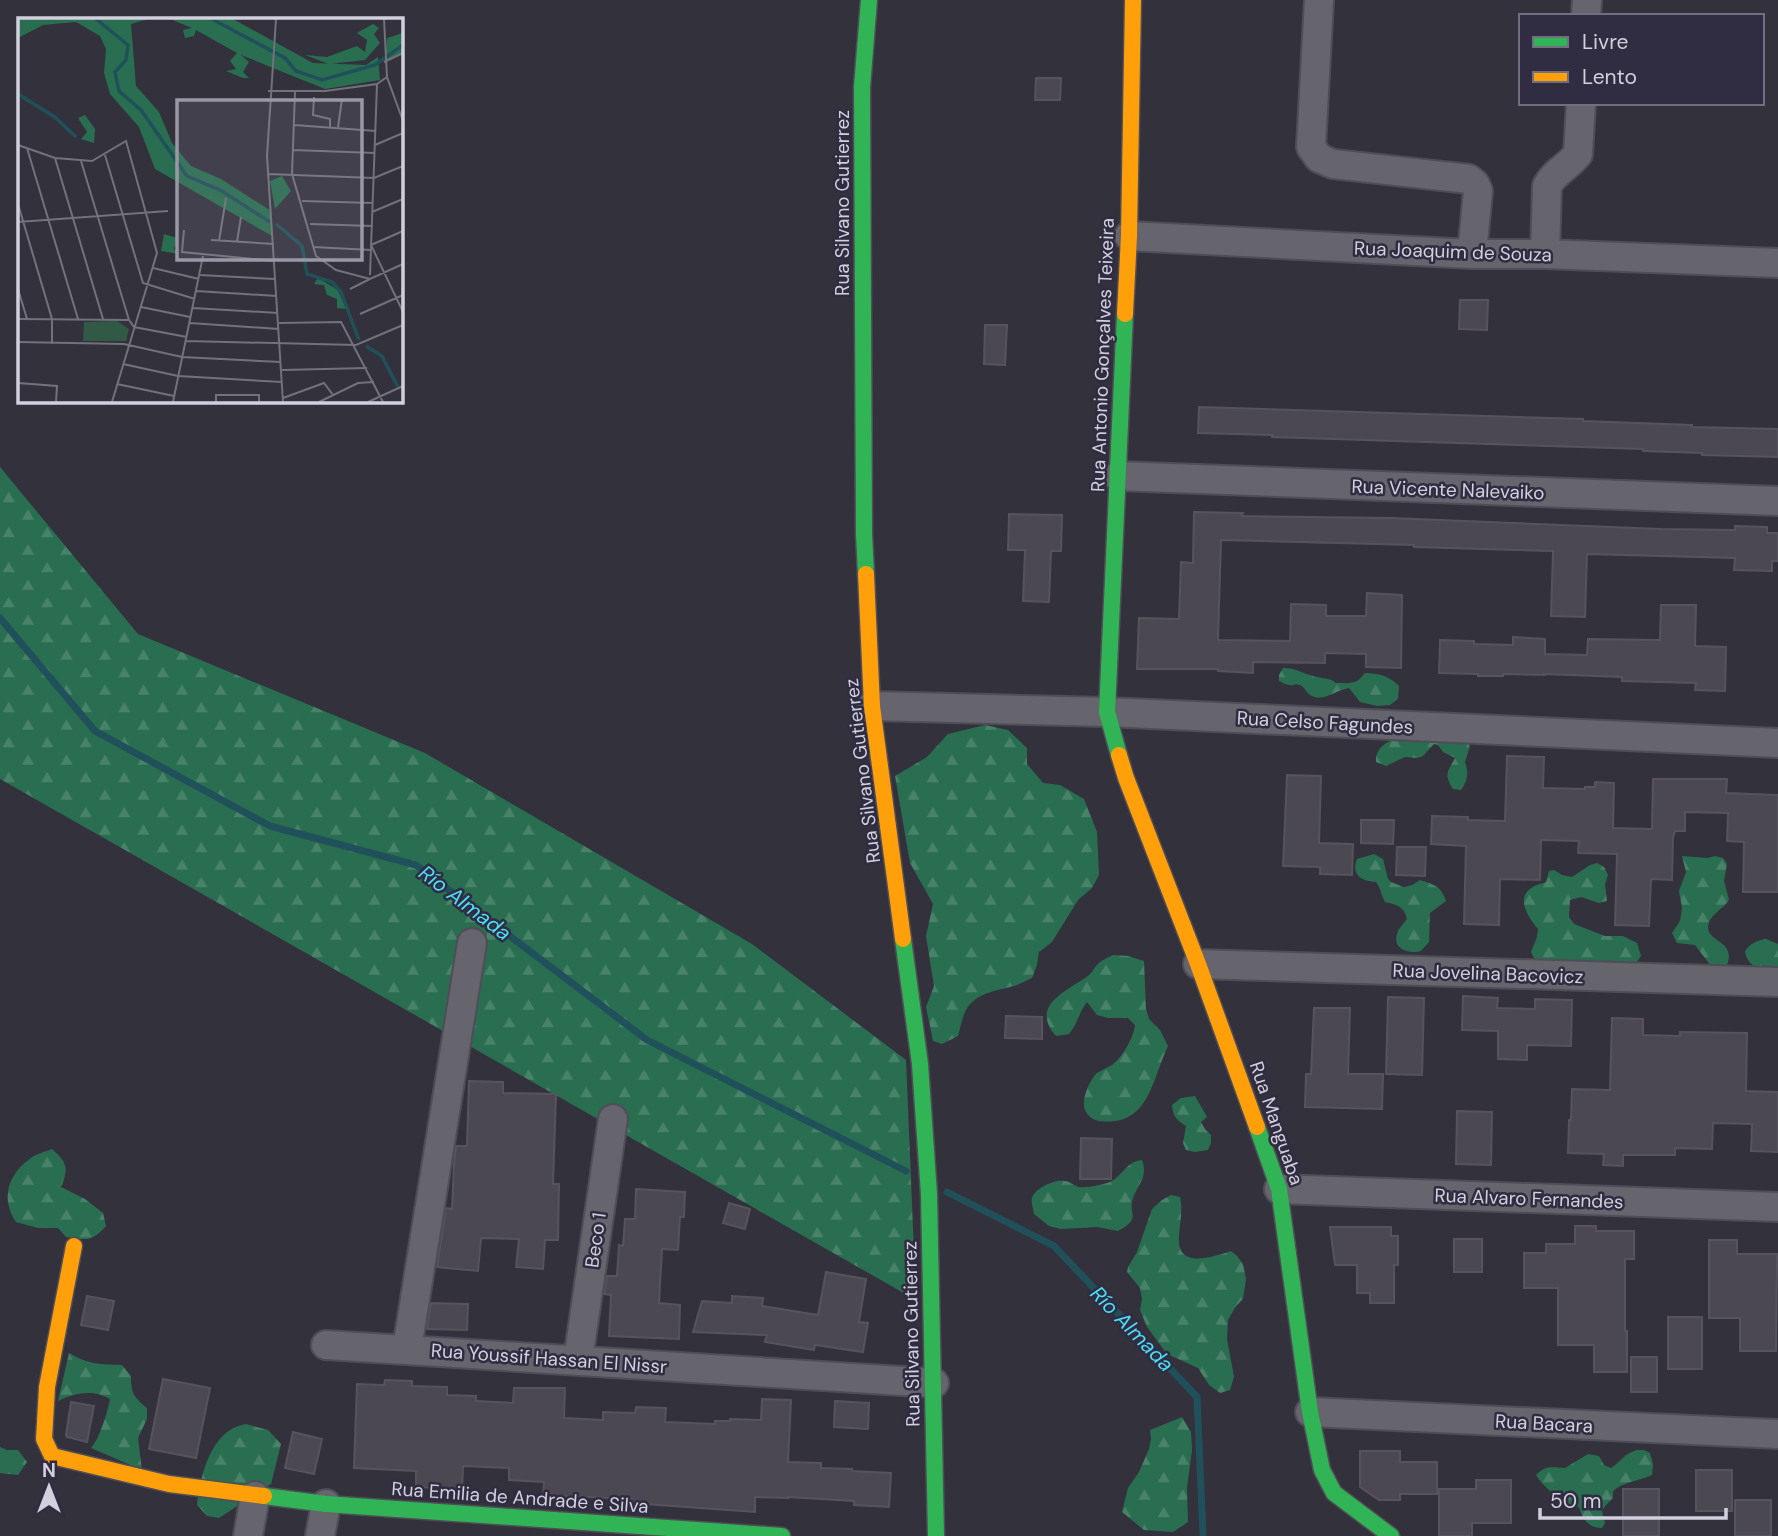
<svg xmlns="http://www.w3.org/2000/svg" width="1778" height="1536" font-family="'DM Sans',sans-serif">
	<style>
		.forest { fill: url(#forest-firs) }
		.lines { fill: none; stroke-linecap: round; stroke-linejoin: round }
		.stream { stroke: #20515b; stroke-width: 7 }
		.building { fill: #4c4851; stroke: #57535c; stroke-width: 2 }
		.street-casing { stroke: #4f4d57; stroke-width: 32 }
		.fast-casing { stroke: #4f4d57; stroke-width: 19 }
		.slow-casing { stroke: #4f4d57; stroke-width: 19 }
		.street { stroke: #66646d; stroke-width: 28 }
		.fast { stroke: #30b455; stroke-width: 16 }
		.slow { stroke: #ff9f0a; stroke-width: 16 }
		.labels { text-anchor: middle; stroke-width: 5; stroke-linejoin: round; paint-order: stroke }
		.street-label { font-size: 19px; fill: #d2d0dd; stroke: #302c41 }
		.water-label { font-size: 21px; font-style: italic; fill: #4adef8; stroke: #302c41 }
		.inset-river { fill: none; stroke: #20515b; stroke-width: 3.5 }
		.inset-road { fill: none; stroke: #73717c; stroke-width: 2 }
		.view { fill: #9a98a5; fill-opacity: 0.15; stroke: #9a98a5; stroke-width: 3.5 }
		.inset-edge { fill: none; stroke: #d2d0dd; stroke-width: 3.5 }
	</style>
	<defs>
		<pattern id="forest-firs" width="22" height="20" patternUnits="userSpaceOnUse" patternTransform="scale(1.75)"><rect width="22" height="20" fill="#296e50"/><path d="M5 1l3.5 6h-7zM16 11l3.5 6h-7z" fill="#478269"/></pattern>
	</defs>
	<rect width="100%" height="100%" fill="#33313c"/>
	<path class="forest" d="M0 467 138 634 425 753 752 944 906 1060 916 1300 0 779Z
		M1283 668C1297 668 1301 673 1313 676 1322 679 1329 677 1336 683 1351 683 1356 685 1365 673 1379 673 1389 676 1399 686L1398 699 1390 705 1377 706 1360 702 1349 688C1336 690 1323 702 1312 696 1307 694 1305 687 1300 685 1294 683 1295 686 1289 685 1287 685 1281 682 1279 681V675Z
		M985 725 1008 730 1027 748V764L1043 783 1060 785 1084 799 1097 832 1099 875 1092 888 1078 900 1052 942 1039 952 1037 965 1032 978C1027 980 1022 983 1017 985 1001 990 983 991 970 1004 963 1012 961 1025 958 1036L942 1044 933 1041 926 1007 934 986 926 936 933 904 910 863 895 776 927 757 948 734Z
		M1466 733C1472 749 1469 747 1465 762 1469 773 1468 780 1461 790L1453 789C1444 774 1447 773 1455 758L1443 752 1438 745 1434 744 1423 756 1417 758 1405 757 1386 766 1376 762C1374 728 1443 734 1466 733Z
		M1374 854 1383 859 1388 879 1391 882 1404 887 1412 885 1420 880C1435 885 1441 886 1446 901L1430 913 1429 942 1421 951C1410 954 1392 950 1397 934 1398 929 1404 923 1407 919 1404 906 1397 905 1385 902 1381 895 1381 888 1376 882 1361 881 1351 875 1357 859Z
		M1682 856 1708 858 1715 856 1723 858 1727 864 1724 881 1729 900C1724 908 1712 914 1709 922 1702 943 1737 938 1727 965L1721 968 1711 966 1695 945 1677 943 1672 933 1680 921 1682 908 1679 891 1686 872Z
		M1597 863 1604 867 1608 875 1605 884 1607 901 1599 903 1581 897 1570 900 1569 917 1574 924 1605 936H1623L1637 943 1641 956 1634 966 1537 964 1531 952 1537 937 1538 929C1529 919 1516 899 1530 889 1534 885 1541 884 1546 882L1549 871 1554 870 1562 875 1572 877 1590 865Z
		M1766 939 1778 944V970C1763 971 1748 969 1745 951 1751 943 1756 941 1766 939Z
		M1113 955 1128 956 1144 961 1146 1009 1149 1019 1160 1030 1168 1046C1151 1082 1149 1127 1099 1121 1090 1119 1083 1112 1084 1102 1084 1094 1091 1078 1097 1073 1102 1070 1107 1068 1112 1065 1122 1058 1134 1037 1135 1025L1128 1018H1108L1097 1015 1087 1002C1079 1012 1078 1023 1069 1034L1056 1036C1029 1005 1067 991 1088 976 1093 972 1094 967 1099 963 1102 960 1109 957 1113 955Z
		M1195 1096 1207 1117 1201 1122 1205 1129 1211 1135V1143L1208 1150 1195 1152 1186 1150 1183 1143 1186 1126C1176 1120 1173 1116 1172 1105L1181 1098Z
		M52 1149C67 1162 69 1168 61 1187L85 1199 103 1213 106 1226C92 1242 87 1240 66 1237L58 1228H38L16 1222C0 1198 8 1174 31 1158 36 1154 45 1152 52 1149Z
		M1142 1160C1148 1177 1139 1183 1133 1198 1127 1215 1143 1217 1118 1231L1097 1227 1061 1229 1049 1226 1034 1214C1033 1209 1031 1202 1032 1198 1035 1188 1055 1179 1065 1181 1070 1181 1075 1187 1080 1187 1087 1188 1100 1185 1107 1183 1123 1178 1124 1162 1142 1160Z
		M1171 1195 1180 1197C1183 1211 1180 1222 1179 1236 1176 1270 1212 1257 1231 1251L1237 1256 1243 1264 1246 1279 1243 1299 1236 1306 1228 1320 1227 1339 1234 1377 1230 1390 1220 1393 1209 1385 1198 1368 1167 1354 1147 1327 1140 1310 1142 1299 1140 1288 1127 1272 1128 1267 1137 1252 1152 1209 1162 1200Z
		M69 1353C90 1365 99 1364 122 1365L131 1376C131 1394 134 1397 147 1408V1419L138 1438 142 1470 91 1448C99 1440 108 1411 110 1399 94 1389 74 1393 58 1401Z
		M1182 1417 1191 1432 1192 1450 1187 1488 1188 1522 1173 1532 1144 1530 1122 1512 1128 1488 1139 1472 1149 1449 1151 1439 1150 1430Z
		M246 1424 268 1430 281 1444 271 1484 219 1518 207 1516 197 1505C200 1476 211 1429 246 1424Z
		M0 1447 7 1450H18L27 1462 18 1475 0 1473Z
		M1637 1450H1644L1650 1453 1653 1464 1652 1475C1639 1481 1623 1482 1613 1491V1498L1606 1505 1602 1511 1605 1523 1602 1528C1588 1528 1583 1519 1579 1507L1561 1505C1555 1493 1543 1487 1536 1475 1545 1465 1553 1467 1565 1468L1588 1454 1599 1456 1604 1465 1611 1468C1622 1461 1623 1454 1637 1450Z"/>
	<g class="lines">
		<path class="stream" d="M0 618 95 731 270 826 416 865 647 1040 906 1171
			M947 1192 1054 1246 1197 1397 1203 1536"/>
	</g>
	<path class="building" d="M1036 78H1061L1060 100H1035Z
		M1460 300H1488L1487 330 1459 329Z
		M985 325H1007L1005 365 984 364Z
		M1199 407 1583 419V421L1692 425V427L1778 429V457L1702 455V453L1643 451V449L1272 437V435L1198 433Z
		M1194 512 1243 513 1242 516 1391 518 1661 529 1735 530V526L1767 527V533H1778V561H1772V571L1734 570 1735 558 1587 554 1585 617 1551 616 1553 551 1414 547V545L1221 540 1218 640 1290 641 1291 604 1326 605V616H1366L1367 593 1402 595 1401 668 1366 667V654L1325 653V663L1253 662V673L1218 671V669H1137L1139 618 1179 619 1181 562 1193 563Z
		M1009 514 1062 515 1061 551H1051L1049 602 1023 601 1025 550H1008Z
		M1661 605H1696L1695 646 1726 647 1725 691 1695 690 1696 683 1622 681V677L1544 674V675L1503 674V676H1478V674L1439 673 1440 640 1474 641V644L1513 645V637L1545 639V654L1587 655 1588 639 1660 640Z
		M1507 756 1544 757 1543 788 1585 789V787H1595V782L1614 783 1613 828 1652 829 1653 779H1727L1726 793 1778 795V892H1743L1744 842 1727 841 1728 813 1685 812V831H1675L1673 838 1672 880 1651 879 1649 926 1615 925 1617 854 1578 853 1579 841 1541 840 1540 880 1500 879 1499 925 1464 924 1466 846 1431 844 1432 816 1468 817V820L1505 821Z
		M1287 775 1321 776 1319 843 1353 844 1352 875 1320 874V867L1283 866Z
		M1361 820H1394L1393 844 1361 843Z
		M1397 847H1426L1425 876 1396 875Z
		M1463 996 1498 998 1497 1008 1535 1009V999L1572 1000 1571 1046 1527 1045V1060L1498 1059V1031L1462 1030Z
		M1388 997 1424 998 1422 1075 1386 1074Z
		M1314 1008H1350L1348 1074H1383L1382 1109 1305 1107 1306 1074H1311Z
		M1006 1016 1042 1017V1039L1005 1038Z
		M1612 1018 1643 1019V1035L1680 1036V1032L1747 1033 1746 1091 1778 1092V1152L1751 1151 1752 1124 1713 1123 1712 1149 1675 1148V1155H1623V1166L1603 1165 1604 1154 1568 1153 1569 1120H1571L1572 1089 1610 1090Z
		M469 1081 503 1082V1093L556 1094 553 1184H559L558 1240H545L543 1269 516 1267 519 1239 481 1238 478 1271 437 1267 446 1208 452 1209 454 1164 456 1146H467Z
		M1457 1111 1492 1112 1491 1165 1456 1164Z
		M1081 1138 1112 1139 1111 1179H1080Z
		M636 1189 685 1192 684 1217H680L678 1250 662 1249 659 1303 680 1305 679 1339 609 1336 611 1295 604 1294 607 1276H617L619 1245 623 1246 625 1219H635Z
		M729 1203 750 1209 745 1229 723 1223Z
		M1575 1226H1596V1231H1634V1259H1625V1331H1627V1372H1594V1345H1558V1288H1524V1253H1546V1244H1575Z
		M1330 1227H1391V1236H1398V1265H1394V1303H1370V1293H1357V1265H1335Z
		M1454 1239H1482V1272H1454Z
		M1709 1240H1737V1254H1777L1776 1351H1740V1318H1709Z
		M826 1272 866 1279 859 1322 868 1323 863 1352 815 1345 814 1350 765 1342 767 1335 693 1332 702 1301 732 1303V1296L763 1298 762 1306 818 1315Z
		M87 1296 114 1301 108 1330 81 1325Z
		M431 1303 468 1304 467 1330 427 1329Z
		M1668 1317H1702V1369H1668Z
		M1631 1357H1657V1392H1631Z
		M163 1379 210 1388 196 1458 149 1449Z
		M385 1380 412 1381V1386L447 1387V1395L476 1396V1401L513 1403 514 1388H565L564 1418 603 1420V1412L635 1413 636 1407 666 1408 665 1422 715 1424V1421H730V1419L761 1420 762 1399 791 1400 788 1462 821 1463V1468L852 1469V1471L891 1473 889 1507 854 1505V1501L788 1497V1498L755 1497V1512L631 1503V1499L564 1496V1499L543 1497 544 1482 509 1480V1468L463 1466 462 1489 416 1487V1471L354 1468 357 1384 384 1385Z
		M835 1401 869 1403 868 1429 834 1427Z
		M71 1402 94 1406 87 1442 67 1437 66 1435Z
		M293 1432 322 1439 314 1474 285 1468Z
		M1360 1451H1400V1462H1437V1494H1400V1500H1379L1360 1487Z
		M1696 1470H1732V1511H1696Z
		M1476 1480H1511V1523H1472V1536H1439V1489H1476Z
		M1623 1489H1659V1536H1623Z
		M1735 1500H1771V1536H1735Z"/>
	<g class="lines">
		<g class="street-casing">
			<path id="street" d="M1319 0 1311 147 1319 158 1333 164 1469 179 1475 184 1478 191 1472 254
				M1586 16 1587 0
				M1129 236 1472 254H1545L1778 263
				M1545 254 1547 186C1553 173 1569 166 1578 154L1581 103
				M1118 476 1778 501
				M872 706 1107 712 1778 743
				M1198 964 1778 982
				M1279 1189 1778 1207
				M326 1345 934 1383
				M407 1349 472 943
				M578 1360 613 1119
				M1310 1412 1778 1434
				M248 1536 255 1496
				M320 1536 326 1504"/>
		</g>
		<g class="fast-casing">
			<path id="fast" d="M866 574 864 534 862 87 869 0
				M1119 755 1107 712 1125 314
				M903 939 920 1064 929 1194 936 1536
				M1257 1127 1279 1189 1310 1412 1322 1470 1334 1493 1391 1536
				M264 1496 326 1504 782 1536"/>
		</g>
		<g class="slow-casing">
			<path id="slow" d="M1125 314 1129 236 1133 0
				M866 574 872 706 903 939
				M1119 755 1126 778 1198 964 1257 1127
				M74 1246 47 1387 44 1439 52 1456 169 1484 264 1496"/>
		</g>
		<use href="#street" class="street"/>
		<use href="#fast" class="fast"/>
		<use href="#slow" class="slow"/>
	</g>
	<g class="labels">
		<g class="street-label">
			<text transform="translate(842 203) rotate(-90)" y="7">Rua Silvano Gutierrez</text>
			<text transform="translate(1453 251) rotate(2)" y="7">Rua Joaquim de Souza</text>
			<text transform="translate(1102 355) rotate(-88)" y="7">Rua Antonio Gonçalves Teixeira</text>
			<text transform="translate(1448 489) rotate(2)" y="7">Rua Vicente Nalevaiko</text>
			<text transform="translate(1325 722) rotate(3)" y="7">Rua Celso Fagundes</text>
			<text transform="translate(862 771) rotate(-97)" y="7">Rua Silvano Gutierrez</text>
			<text transform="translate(1488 973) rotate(2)" y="7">Rua Jovelina Bacovicz</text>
			<text transform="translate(1277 1123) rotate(71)" y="7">Rua Manguaba</text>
			<text transform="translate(1529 1198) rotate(2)" y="7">Rua Alvaro Fernandes</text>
			<text transform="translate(595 1240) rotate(-82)" y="7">Beco 1</text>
			<text transform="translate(911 1334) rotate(-91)" y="7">Rua Silvano Gutierrez</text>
			<text transform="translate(549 1358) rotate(4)" y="7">Rua Youssif Hassan El Nissr</text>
			<text transform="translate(1544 1423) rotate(3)" y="7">Rua Bacara</text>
			<text transform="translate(520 1497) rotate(4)" y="7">Rua Emilia de Andrade e Silva</text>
		</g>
		<g class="water-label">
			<text transform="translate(465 903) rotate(37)" y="7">Río Almada</text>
			<text transform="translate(1132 1329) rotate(46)" y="7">Río Almada</text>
		</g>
	</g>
	<g transform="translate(18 18)">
		<rect width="385" height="385" fill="#33313c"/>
		<path d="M0 1H130L113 6 118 68 141 94 154 125 173 148 203 161 253 193 254 218 137 151 121 109 92 76 86 55 88 31 82 18 58 4 25 7 0 20ZM152 1H215L295 45 348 47 360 39 362 62 307 71 223 37 231 44 225 54 231 60H225L208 53 218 51 212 43 219 35 178 12 176 18 167 20 165 12 174 10ZM355 6 361 10 356 16 362 25 347 42 311 46 287 37 309 39 339 28 347 34 349 22 339 15ZM385 15V35L367 44 369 20ZM67 97 77 111 76 125 63 121 69 114 60 100ZM264 158 273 173 257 191 252 163ZM146 216 159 220 156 231 161 236 143 233ZM300 260 320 272 328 291 319 290V281L309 277 306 267 296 266Z" fill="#296e50"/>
		<path d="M99 303 111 311 108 323H65L66 304Z" fill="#315946"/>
		<path class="inset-river" d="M78 1 110 27 108 42 97 54 101 73 123 92 169 158 202 172 252 204M194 1 267 40 278 53 304 62 357 47 385 27M0 76 38 100 58 119M258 206 284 228 289 256 314 264 323 274 341 322M348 328 364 338 380 369"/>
		<path class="inset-road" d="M258 1 249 138 265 384M366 1 369 59 385 103M366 44 385 35M250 73H307L359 66 369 59M277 74 274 156 298 238 318 252 352 261 385 246M296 79 295 97 312 101V109M276 107 358 113M320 109 324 81M0 127 37 140 74 143 108 123 139 235 94 384M357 127 385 115M9 130 60 301M275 132 357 135M87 137 125 265 177 281M37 140 85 301M63 143 111 302M250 156 356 160 385 148M284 183 355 185M0 186 34 301V326M354 194 385 181M0 204 150 193M292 206 354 208M166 212 164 234 256 243M193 222 256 226M201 223 208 180M219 224 223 199M353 227 385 294M353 227 385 213M295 229 353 232M135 250 181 261M182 257 257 261M352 257 359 66M0 271 9 301M332 271 352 261M178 273 259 278M123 289 172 299M175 290 260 295M342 296 385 277M0 301 111 302 116 309 169 319M172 305 261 311M261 305 323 304 365 384M168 323 338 327 385 307M0 324 106 326 164 339 263 344M105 346 160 358 264 364M264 352 349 350M0 365 39 368 38 384M99 366 156 378M265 380 306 365 315 377M155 384 185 238M198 384V377H241V384M301 384 340 365 356 364M350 384 385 368"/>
		<path class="view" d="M159 82H344V242H159Z"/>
		<rect width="385" height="385" class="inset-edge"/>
	</g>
	<rect x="1519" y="14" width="245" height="91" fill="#302c41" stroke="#716e7f" stroke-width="2"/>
	<rect x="1533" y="37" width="35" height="10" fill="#30b455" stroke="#716e7f" stroke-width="2"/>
	<text x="1582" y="49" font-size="21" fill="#d2d0dd">Livre</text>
	<rect x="1533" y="72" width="35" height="10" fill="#ff9f0a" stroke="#716e7f" stroke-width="2"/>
	<text x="1582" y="84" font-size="21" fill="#d2d0dd">Lento</text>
	<g transform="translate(49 1487)" stroke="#302c41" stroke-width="5" paint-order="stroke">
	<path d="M0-5L12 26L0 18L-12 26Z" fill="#d2d0dd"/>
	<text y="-10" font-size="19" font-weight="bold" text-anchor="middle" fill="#d2d0dd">N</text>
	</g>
	<path d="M1540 1508v10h186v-10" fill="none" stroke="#d2d0dd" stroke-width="3.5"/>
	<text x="1550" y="1508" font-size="21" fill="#d2d0dd" stroke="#302c41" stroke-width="5" paint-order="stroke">50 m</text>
</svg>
